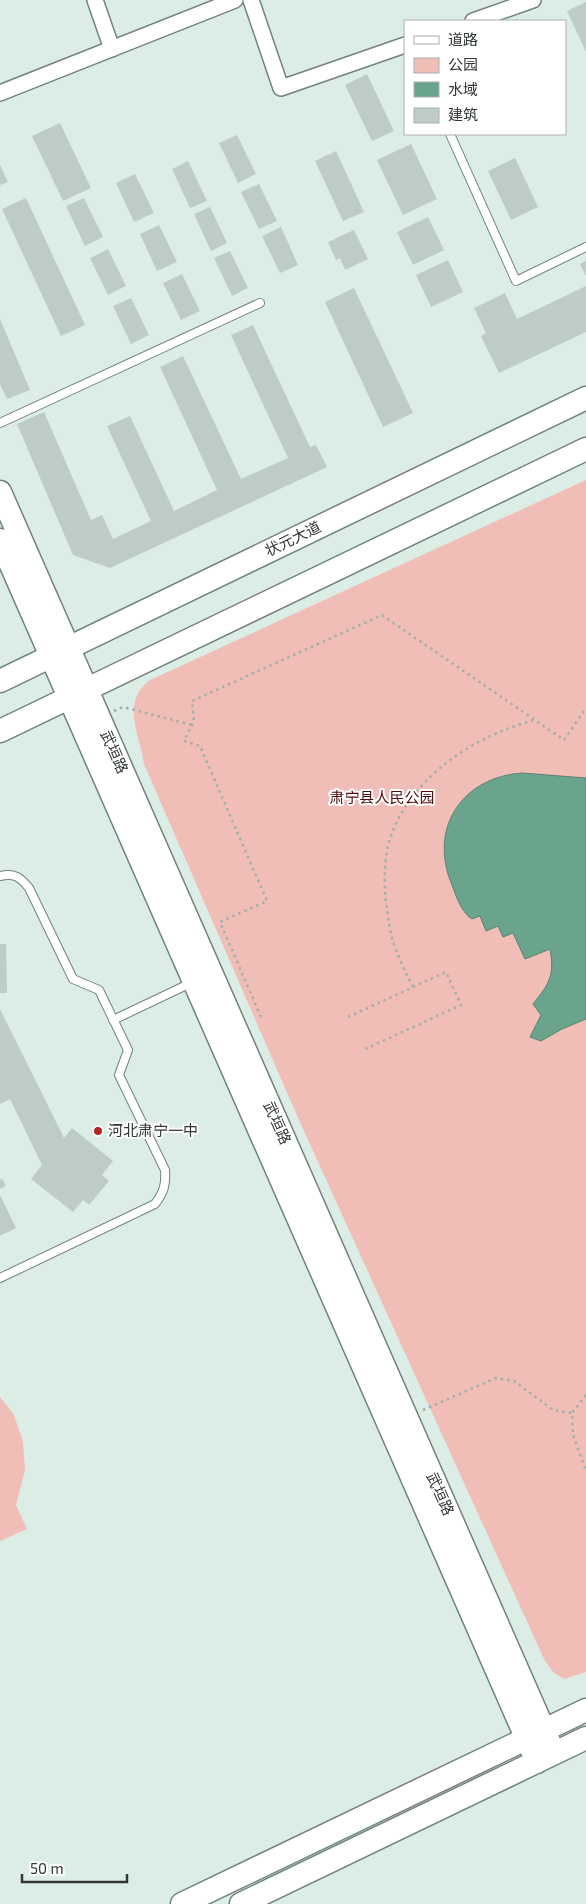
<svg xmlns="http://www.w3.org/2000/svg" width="586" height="1904" font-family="'Exo 2','Noto Sans SC',sans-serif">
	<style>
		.green { fill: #f0bdb7 }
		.water { fill: #6aa48d; stroke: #598372 }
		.building { fill: #bdcdc6 }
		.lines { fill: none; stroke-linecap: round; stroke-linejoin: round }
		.lane-casing { stroke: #73827b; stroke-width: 10 }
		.street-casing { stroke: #73827b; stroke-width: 18 }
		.secondary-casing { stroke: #73827b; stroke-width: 25 }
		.path { stroke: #a2afaa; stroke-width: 2.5; stroke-dasharray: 2.5 4; stroke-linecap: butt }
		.lane { stroke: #fff; stroke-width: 8 }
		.street { stroke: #fff; stroke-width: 15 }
		.secondary { stroke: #fff; stroke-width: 22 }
		.poi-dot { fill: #b62627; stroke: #fff; stroke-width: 2 }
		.labels { text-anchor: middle; stroke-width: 4; stroke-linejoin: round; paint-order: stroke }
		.street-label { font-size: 15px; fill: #303734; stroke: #fff }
		.park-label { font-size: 15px; fill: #500b0c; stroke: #fff }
		.poi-label { font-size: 15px; fill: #303734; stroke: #fff; text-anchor: start }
	</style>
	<rect width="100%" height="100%" fill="#dcede6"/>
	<path class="green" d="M586 480V1672L564 1679 554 1673 545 1661 299 1120 144 764C140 734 120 703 150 680Z
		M0 1397 14 1415 23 1442 25 1470 16 1505 27 1529 0 1541Z"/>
	<path class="water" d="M522 773 586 778V1019L562 1029 541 1041 530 1037 541 1015 533 1004C549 984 555 976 550 949L525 959 513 933 503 937 498 926 486 931 480 916 472 919 469 917C458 906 456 894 450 880 430 825 464 777 522 773Z"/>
	<path class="building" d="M586 2V52L567 11Z
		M367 74 394 131 372 141 345 85Z
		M60 123 91 188 63 201 32 136Z
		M237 135 256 174 238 183 219 143Z
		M411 144 437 199 403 215 377 160Z
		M336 151 364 212 343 221 315 161Z
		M515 158 538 207 511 220 488 171Z
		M188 161 207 201 190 208 172 169Z
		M0 165 8 182 0 185Z
		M135 174 154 213 134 222 116 183Z
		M259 184 277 221 259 229 241 192Z
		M26 198 85 325 61 336 2 209Z
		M84 198 103 237 85 246 66 206Z
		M210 207 227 243 211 251 194 214Z
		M428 217 444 250 413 265 397 232Z
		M159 225 177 262 157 271 140 234Z
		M281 227 298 265 280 273 262 236Z
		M354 230 368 259 345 270 340 258 336 260 328 242Z
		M108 249 126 286 108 295 90 258Z
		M230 251 248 288 232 296 214 258Z
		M448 260 463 292 431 307 416 275Z
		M586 261V276L580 264Z
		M182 274 200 311 181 320 163 283Z
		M586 286V332L499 373 481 336 486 333 474 308 505 293 517 319Z
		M354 288 413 413 383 427 325 302Z
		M131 298 149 335 131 344 113 306Z
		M0 319 30 390 7 399 0 384Z
		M253 325 310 447 316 445 327 467 110 568 73 555 17 424 44 412 91 520 102 515 113 539 151 521 107 426 130 416 174 511 217 490 160 367 183 356 241 479 288 458 231 335Z
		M0 944H6L7 993H0Z
		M0 1009 64 1138 72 1128 113 1161 102 1175 109 1181 89 1205 83 1200 73 1212 31 1179 42 1165 10 1099 0 1104Z
		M2 1178 6 1186 0 1189V1180Z
		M0 1195 16 1228 0 1236Z"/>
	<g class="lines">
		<g class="lane-casing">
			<path id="lane" d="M450 134 516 281 586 247
				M0 423 260 303
				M0 876C15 873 20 877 29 888L73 979 99 990 128 1050 119 1075 165 1170C166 1185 164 1192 155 1204L0 1278
				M113 1020 193 982"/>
		</g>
		<g class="street-casing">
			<path id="street" d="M95 0 112 49
				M251 0 281 88 405 45
				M473 21 533 0
				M0 93 235 0"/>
		</g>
		<g class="secondary-casing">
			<path id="secondary" d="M0 492 554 1753
				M0 540 537 1762
				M0 681 586 398
				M0 731 586 449
				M182 1904 586 1710
				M241 1904 586 1738"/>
		</g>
		<path class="path" d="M114 711 123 707 192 725
			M413 987C403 967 392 946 389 923 384 897 382 861 391 836 412 776 476 735 535 720
			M261 1017 220 922 267 901 200 746 184 741 194 721 192 701 382 615 564 740 586 708
			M348 1017 446 972 461 1005 363 1050
			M586 1395 572 1413 573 1435 586 1471
			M423 1410 496 1378 514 1381 553 1410 572 1413"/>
		<use href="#lane" class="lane"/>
		<use href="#street" class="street"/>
		<use href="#secondary" class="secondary"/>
	</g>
	<circle class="poi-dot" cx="98" cy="1131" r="5"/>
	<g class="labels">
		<g class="street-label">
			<text transform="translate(293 539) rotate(-26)" y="5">状元大道</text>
			<text transform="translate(114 752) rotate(66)" y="5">武垣路</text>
			<text transform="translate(277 1123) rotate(66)" y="5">武垣路</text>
			<text transform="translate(440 1494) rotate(66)" y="5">武垣路</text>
		</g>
		<g class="park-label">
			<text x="382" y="803">肃宁县人民公园</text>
		</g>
		<g class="poi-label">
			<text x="108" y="1136">河北肃宁一中</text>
		</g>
	</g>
	<rect x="404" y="20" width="162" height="115" fill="#ffffff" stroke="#acafae"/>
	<rect x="414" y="36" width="25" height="8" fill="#ffffff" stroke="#acafae"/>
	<text x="448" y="45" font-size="15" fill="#303734">道路</text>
	<rect x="414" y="58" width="25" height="15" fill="#f0bdb7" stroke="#acafae"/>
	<text x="448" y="70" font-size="15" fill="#303734">公园</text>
	<rect x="414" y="82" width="25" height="15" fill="#6aa48d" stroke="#acafae"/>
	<text x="448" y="95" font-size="15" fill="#303734">水域</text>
	<rect x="414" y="108" width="25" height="15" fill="#bdcdc6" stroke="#acafae"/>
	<text x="448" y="120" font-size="15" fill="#303734">建筑</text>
	<path d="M22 1874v8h105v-8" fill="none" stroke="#303734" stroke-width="2.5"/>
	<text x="30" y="1874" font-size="15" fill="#303734" stroke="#ffffff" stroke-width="4" paint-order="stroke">50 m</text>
</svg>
